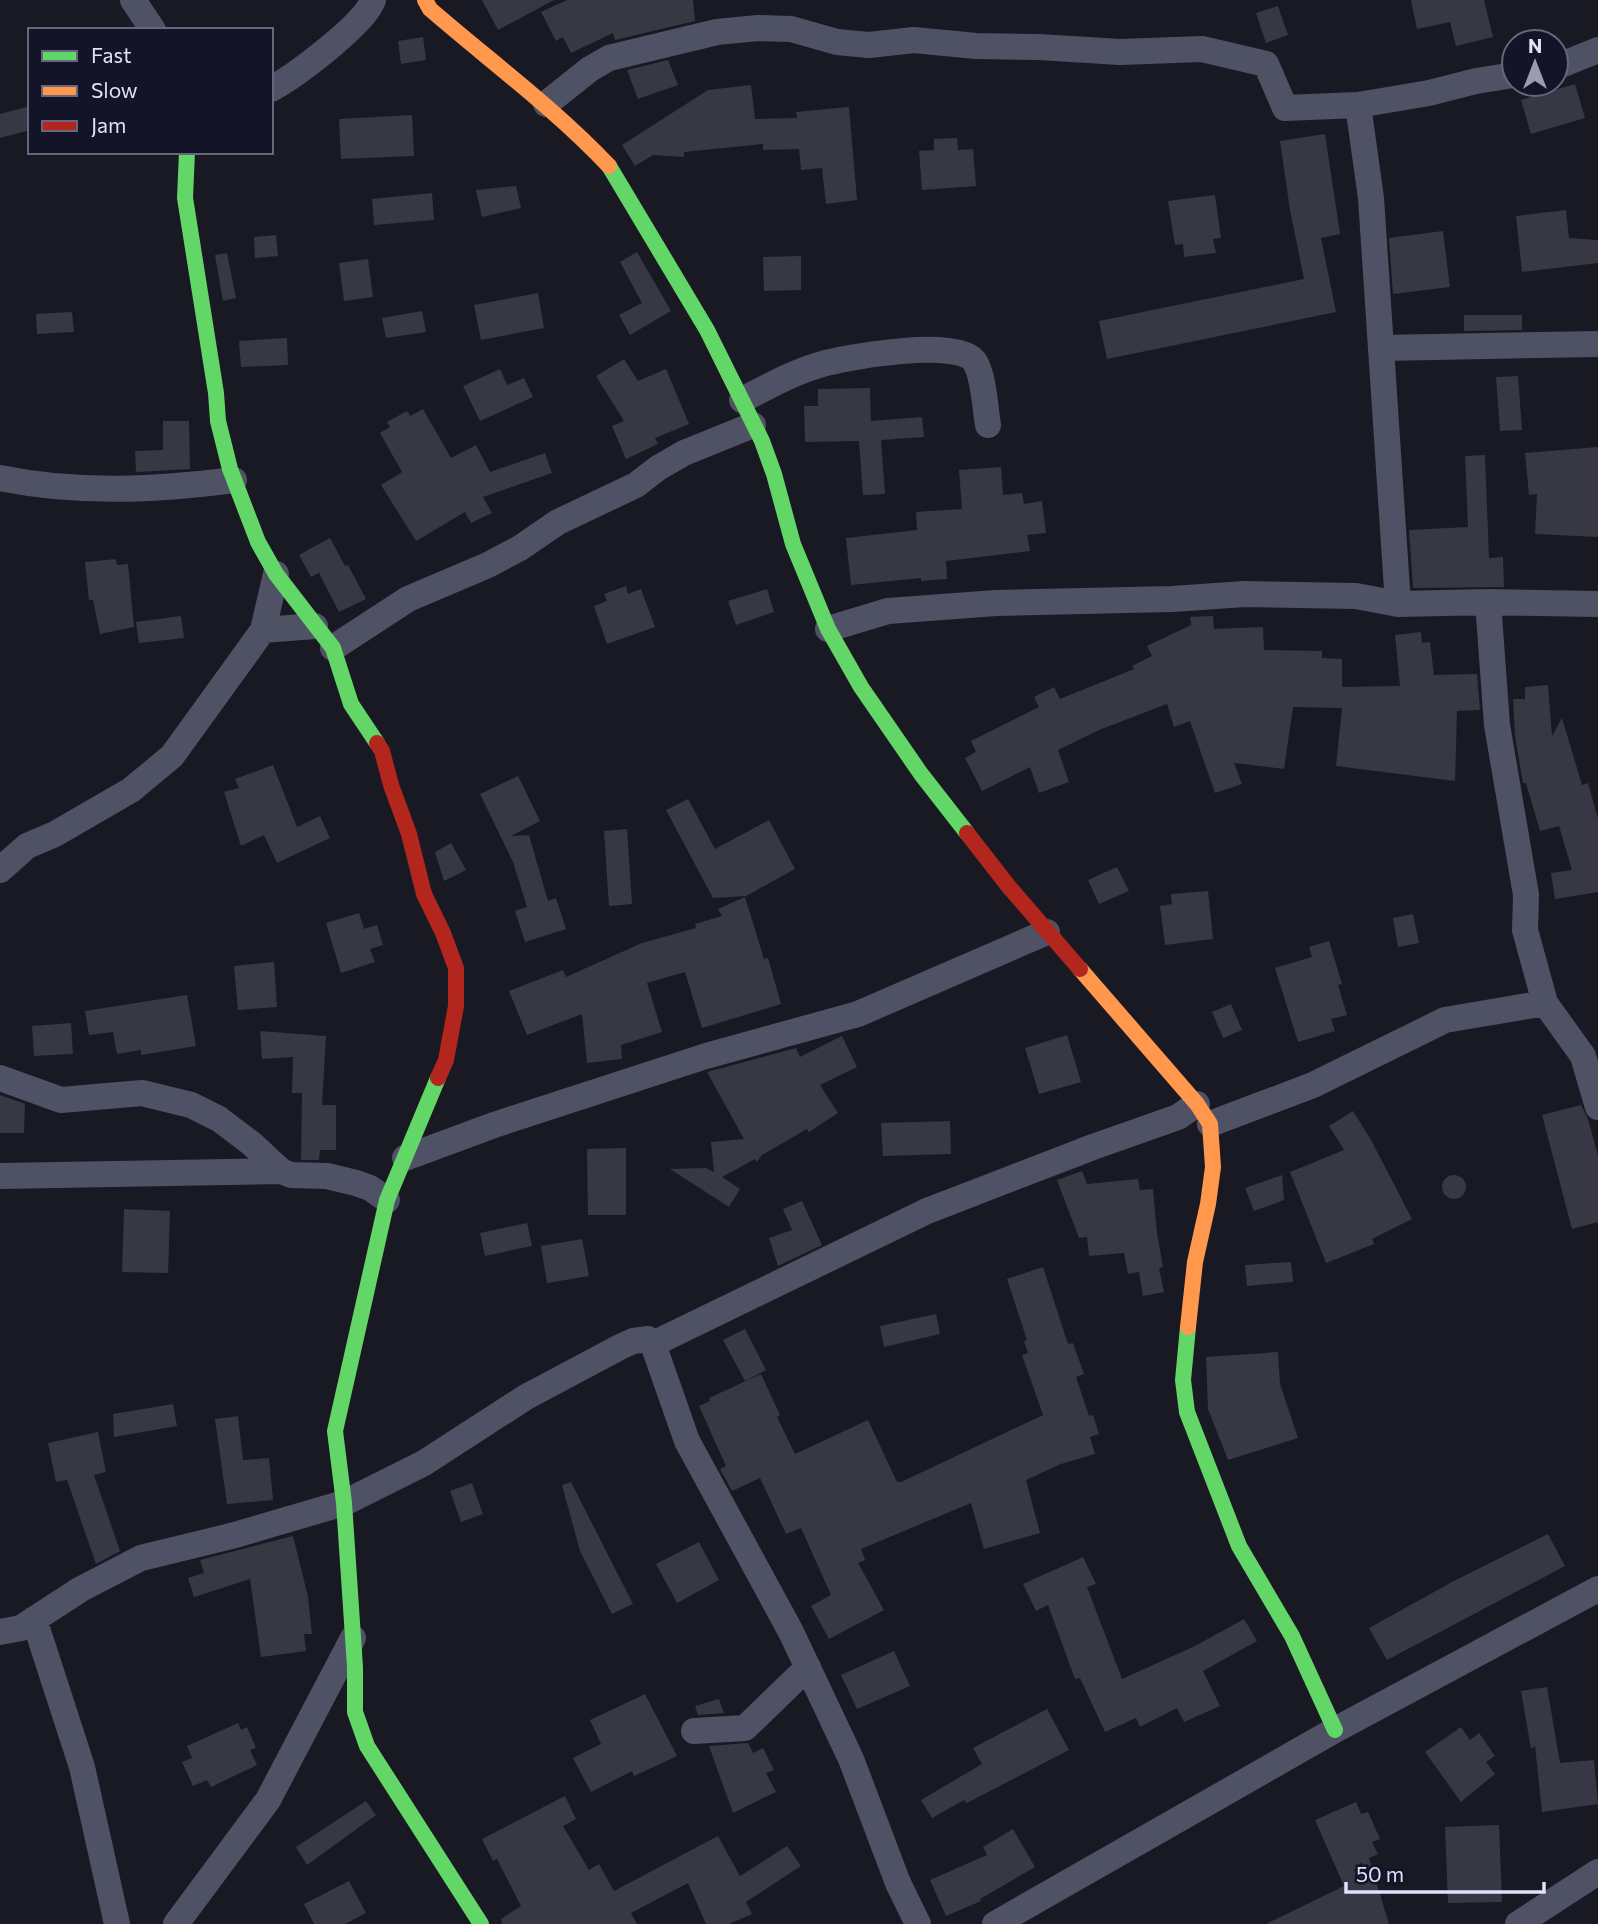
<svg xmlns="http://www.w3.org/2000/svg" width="1598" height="1924" font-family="Commissioner,sans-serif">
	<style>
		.building { fill: #383845 }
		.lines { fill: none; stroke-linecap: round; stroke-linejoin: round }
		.street { stroke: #4f5264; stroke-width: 26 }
		.fast { stroke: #63d668; stroke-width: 16 }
		.slow { stroke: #ff974d; stroke-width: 16 }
		.jam { stroke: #b3261e; stroke-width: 16 }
	</style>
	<rect width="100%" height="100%" fill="#191924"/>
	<path class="building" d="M482 0H554L498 30Z
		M567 0H693L695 21 615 40 613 33 571 53 563 37 556 41 541 12Z
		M1411 0H1484L1493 37 1456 46 1450 22 1417 29Z
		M1278 6 1288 35 1266 43 1256 13Z
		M423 37 426 60 401 64 398 41Z
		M668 60 678 85 638 99 627 70Z
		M1575 84 1585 118 1531 134 1521 100Z
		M751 85 755 119 797 118 796 112 849 107 857 200 826 204 822 168 801 170 799 149 763 150V144L684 152V157L653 155 635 166 622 145 708 90Z
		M30 106V130L0 138V114Z
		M412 115 414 156 341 159 339 119Z
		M1325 134 1340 234 1321 238 1336 312 1107 359 1099 321 1304 279 1290 210 1280 141Z
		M957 138 958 150 973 149 976 186 922 190 919 151 934 150V139Z
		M516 186 521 208 482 217 476 190Z
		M432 193 434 220 374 225 372 199Z
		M1215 195 1221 238 1213 239 1216 253 1184 257 1183 244 1175 245 1168 201Z
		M1566 210 1569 238 1598 240V263L1522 272 1516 216Z
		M1443 231 1450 287 1393 294 1389 238Z
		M276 235 278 256 255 258 254 237Z
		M637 252 671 311 630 335 619 315 642 303 620 262Z
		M227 253 236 298 223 301 215 255Z
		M801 256V290L764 291 763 257Z
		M368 259 373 297 344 301 339 263Z
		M538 293 544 328 481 340 474 305Z
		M422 311 426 332 386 338 382 318Z
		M72 312 74 332 37 334 36 314Z
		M1464 315H1522V330L1464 331Z
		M287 338 288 365 241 367 239 341Z
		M624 359 638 381 666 369 689 424 655 438 658 444 626 459 612 426 624 421 596 376Z
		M500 369 507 385 524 378 533 397 480 421 463 386Z
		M1518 376 1522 430 1500 431 1496 377Z
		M870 388 871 421 922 417 924 437 881 440 885 494 863 495 859 441 805 442 804 406H818V389Z
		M423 409 451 458 476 445 490 472 545 453 552 473 483 497 492 513 471 523 465 512 416 541 381 485 402 472 380 433 390 427 387 422 407 411 410 416Z
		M163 421H189L190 469 136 472 135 451 163 450Z
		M1598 447V537L1535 534 1537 494 1529 495 1525 453Z
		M1485 455 1489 558 1503 557 1504 587 1413 588 1409 530 1468 527 1465 456Z
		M1001 467 1003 495 1022 493 1024 504 1042 501 1046 533 1027 535 1030 551 946 561 947 579 921 581V578L851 585 846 538 917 530 916 512 962 509 959 470Z
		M330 538 345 566 348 565 366 599 339 612 319 573 311 577 299 555Z
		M116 559 117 565 128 564 134 627 100 634 93 600H89L85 562Z
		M626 586 628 594 641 589 655 627 607 644 594 606 607 601 604 594Z
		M767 589 774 612 736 625 728 601Z
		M181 616 184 638 139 643 136 622Z
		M1213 616 1214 629 1263 627 1264 650 1322 651V658L1342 659V687L1400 686 1395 635 1421 632 1422 643 1430 642 1434 675 1477 674 1480 710 1457 711 1455 781 1336 766 1342 708 1293 707 1284 769 1234 763 1242 784 1215 793 1190 721 1174 727 1167 704 1099 730 1058 750 1069 782 1039 793 1030 767 982 791 965 758 976 752 971 741 1039 707 1034 697 1054 687 1060 699 1134 669 1132 666 1152 656 1147 646 1191 625 1190 617Z
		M1548 685 1552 736 1562 718 1582 785 1588 783 1598 819V892L1555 899 1551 873 1572 870 1559 826 1540 831 1526 783H1523L1515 736 1513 699H1525V687Z
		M273 765 297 827 320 816 330 838 277 863 264 835 241 846 224 792 239 788 235 779Z
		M518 776 540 821 511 836 529 835 548 901 556 898 566 929 525 942 515 911 527 907 513 862 480 794Z
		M688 799 715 849 769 820 795 869 746 896 713 898 666 810Z
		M627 829 632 904 609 906 604 831Z
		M451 843 466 870 444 881 435 852Z
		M1117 867 1129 891 1099 904 1088 880Z
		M1208 891 1213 939 1165 945 1160 906 1172 904 1171 894Z
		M745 897 764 959 768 958 781 1004 702 1028 685 972 647 983 662 1032 621 1045 622 1059 587 1063 582 1014 527 1035 509 991 563 970 566 977 642 943 696 928 695 924 722 916 718 909Z
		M359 913 364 929 377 925 383 945 370 949 375 962 341 973 326 923Z
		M1413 914 1419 943 1398 947 1393 918Z
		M1329 941 1342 984 1338 985 1347 1015 1331 1019 1335 1031 1298 1042 1275 968 1312 957 1309 947Z
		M274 962 277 1007 238 1010 234 966Z
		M187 995 196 1046 141 1055V1050L117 1054 113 1032 89 1035 85 1011Z
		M1231 1004 1242 1030 1223 1038 1212 1012Z
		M71 1023 73 1054 34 1056 32 1026Z
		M260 1031 326 1036 322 1105H336V1150H320L319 1160H301L302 1093H292L293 1057 262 1059Z
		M1067 1035 1081 1082 1039 1094 1025 1048Z
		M842 1036 857 1067 820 1085 838 1113 809 1132 807 1129 762 1155 757 1162 755 1159 722 1177 740 1189 729 1207 670 1169 706 1168 714 1172 711 1142 744 1139 707 1072 796 1048 800 1057Z
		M0 1095 25 1104 24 1133H0Z
		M1581 1105 1588 1119 1598 1156V1222L1572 1229 1542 1115Z
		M1353 1111 1370 1138 1412 1219 1372 1239 1374 1244 1326 1263 1290 1172 1344 1150 1329 1126Z
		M950 1121 951 1154 883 1156 881 1123Z
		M626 1148V1215H588L587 1149Z
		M1082 1171 1087 1184 1138 1179 1140 1190 1153 1189 1157 1233 1163 1267 1159 1268 1164 1292 1143 1296 1139 1272 1128 1274 1124 1253 1089 1256 1087 1237 1079 1238 1057 1180Z
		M1442 1187a12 12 0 1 1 24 0a12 12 0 1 1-24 0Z
		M1282 1175 1284 1200 1254 1211 1245 1188Z
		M802 1201 822 1245 778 1266 769 1238 792 1230 783 1209Z
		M124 1209 170 1211 168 1273 122 1272Z
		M527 1223 532 1246 485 1256 480 1233Z
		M582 1239 589 1276 547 1283 541 1246Z
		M1291 1262 1293 1282 1247 1286 1245 1265Z
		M1043 1267 1068 1344 1073 1343 1084 1374 1076 1377 1089 1416 1093 1415 1099 1434 1090 1437 1095 1454 1061 1464 1026 1480 1040 1533 984 1549 971 1503 861 1549 865 1560 858 1563 884 1610 829 1639 811 1606 831 1595 801 1528 786 1534 760 1478 732 1491 720 1469 726 1466 699 1406 710 1401 709 1398 761 1374 780 1415 777 1417 795 1454 868 1420 897 1482H901L1043 1415 1022 1355 1028 1353 1024 1341 1027 1340 1007 1279Z
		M936 1314 940 1334 884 1347 880 1326Z
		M745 1329 766 1370 745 1381 723 1340Z
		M1278 1352 1280 1384 1298 1438 1228 1460 1208 1409 1206 1357Z
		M173 1404 177 1426 114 1437 113 1414Z
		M238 1416 243 1460 269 1458 273 1500 227 1504 215 1419Z
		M98 1432 106 1472 94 1475 120 1551 96 1564 67 1480 56 1482 48 1443Z
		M571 1482 633 1604 612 1614 580 1551 562 1485Z
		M472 1483 483 1514 461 1522 450 1491Z
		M1548 1534 1565 1566 1387 1660 1369 1628 1452 1582Z
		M293 1536 308 1597 312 1634H304L306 1651 261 1657 250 1579 194 1597 188 1578 204 1573 200 1560Z
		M699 1542 719 1580 677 1603 656 1564Z
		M1083 1557 1096 1584 1087 1587 1122 1679 1195 1646 1244 1619 1257 1641 1203 1671 1220 1706 1184 1722 1177 1708 1140 1727 1136 1718 1105 1732 1080 1678 1075 1679 1048 1605 1036 1611 1023 1584Z
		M894 1651 910 1686 857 1709 841 1675Z
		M1547 1687 1560 1763 1594 1760 1598 1804 1542 1812 1535 1746 1531 1749 1521 1691Z
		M645 1694 677 1756 634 1776 632 1771 591 1792 573 1758 601 1744 590 1720Z
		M719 1699 724 1713 698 1715 695 1706Z
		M1047 1709 1069 1750 967 1803 964 1800 932 1818 921 1800 982 1764 973 1748Z
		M238 1723 241 1730 247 1727 256 1748 250 1750 257 1765 211 1787 207 1780 193 1786 182 1762 192 1758 187 1746Z
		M1461 1727 1470 1740 1479 1733 1495 1756 1486 1762 1495 1774 1461 1802 1425 1752Z
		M748 1743 753 1753 763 1748 774 1770 766 1773 776 1792 733 1813 709 1746Z
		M565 1796 576 1819 563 1826 589 1870 599 1864 614 1891 718 1836 740 1876 787 1846 801 1866 746 1902 752 1914 729 1924H706L688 1883 631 1913 637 1924H502L501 1919 521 1906 497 1859 493 1861 482 1839Z
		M366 1801 376 1815 307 1865 296 1847Z
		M1356 1802 1361 1814 1368 1812 1380 1839 1372 1842 1378 1854 1369 1858 1389 1924H1266L1344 1886 1315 1820Z
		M1499 1825 1502 1902 1448 1903 1445 1827Z
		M1013 1829 1035 1867 980 1899 981 1901 946 1916 930 1880 987 1855 983 1847Z
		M349 1881 366 1913 345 1924H314L304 1904Z"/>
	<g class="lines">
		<path class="street" d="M133 0 153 30
			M1556 67 1598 50
			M271 89C295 76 365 24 373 0
			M546 104 590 69 609 58 717 32 758 28 791 29 837 42 869 45 914 40 976 46 1039 47 1120 52 1202 49 1266 64 1285 108 1358 105 1371 198 1398 604
			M1358 105 1429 93 1476 81 1514 75
			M1381 348 1598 344
			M742 400C767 387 792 373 819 365 845 357 960 337 975 362 984 377 985 408 988 425
			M0 478C77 494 157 490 234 480
			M1488 602 1497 725 1526 895 1525 930 1545 1003 1583 1056 1598 1107
			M828 629 888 611 996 603 1172 599 1245 594 1356 596 1398 604 1488 602 1598 604
			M263 630 315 626
			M333 648 408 599 488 565 520 548 558 522 636 485 658 468 684 453 753 425
			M0 870 27 846 55 834 131 790 172 756 263 630 276 574
			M0 1078 61 1100 142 1093 191 1105 219 1119 252 1144 281 1171 291 1175 327 1176 356 1183 370 1188 387 1200
			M1210 1124 1313 1085 1445 1020 1545 1003
			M405 1158 494 1125 706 1056 858 1014 1047 932
			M0 1176 281 1171
			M653 1344 927 1211 1093 1147 1178 1117 1197 1104
			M34 1619 82 1767 117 1924
			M0 1632 21 1628 81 1589 141 1558 235 1535 344 1503 424 1463 526 1397 620 1347 633 1341 648 1339 653 1344 687 1441 791 1632 851 1759 898 1883 918 1924
			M694 1731 745 1728 808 1667
			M176 1924 268 1800 353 1638
			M995 1924 1335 1730 1598 1589
			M1518 1924 1598 1872"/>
		<path class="fast" d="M187 152 185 198 216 393 218 421 230 469 258 542 276 574 333 648 351 704 377 743
			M609 166 707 330 762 441 774 474 793 544 828 629 861 687 921 774 967 833
			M438 1078 387 1200 335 1431 344 1503 355 1667V1712L367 1746 481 1924
			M1188 1327 1183 1380 1187 1412 1239 1546 1292 1636 1335 1730"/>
		<path class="slow" d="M425 0 430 9C490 61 554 108 609 166
			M1080 969 1197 1104 1210 1124 1213 1167 1208 1204 1195 1262 1188 1327"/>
		<path class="jam" d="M377 743 382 751 391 785 409 834 424 894 443 933 456 968V1006L446 1060 438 1078
			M967 833 1009 887 1080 969"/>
	</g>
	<rect x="28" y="28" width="245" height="126" fill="#141429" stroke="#66667d" stroke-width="2"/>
	<rect x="42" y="51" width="35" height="10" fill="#63d668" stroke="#66667d" stroke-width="2"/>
	<text x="91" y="63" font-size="21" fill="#e0e2fb">Fast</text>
	<rect x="42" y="86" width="35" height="10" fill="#ff974d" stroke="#66667d" stroke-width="2"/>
	<text x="91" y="98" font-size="21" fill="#e0e2fb">Slow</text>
	<rect x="42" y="121" width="35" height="10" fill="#b3261e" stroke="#66667d" stroke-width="2"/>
	<text x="91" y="133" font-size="21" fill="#e0e2fb">Jam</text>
	<g transform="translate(1535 63)"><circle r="33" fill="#141429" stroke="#66667d" stroke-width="2"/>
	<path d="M0-5L12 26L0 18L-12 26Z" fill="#9a9cb0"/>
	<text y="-10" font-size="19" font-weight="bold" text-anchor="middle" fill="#e0e2fb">N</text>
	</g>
	<path d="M1346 1882v10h198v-10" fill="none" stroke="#e0e2fb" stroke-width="3.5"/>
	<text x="1356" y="1882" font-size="21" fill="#e0e2fb" stroke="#141429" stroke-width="5" paint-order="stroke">50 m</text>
</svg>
